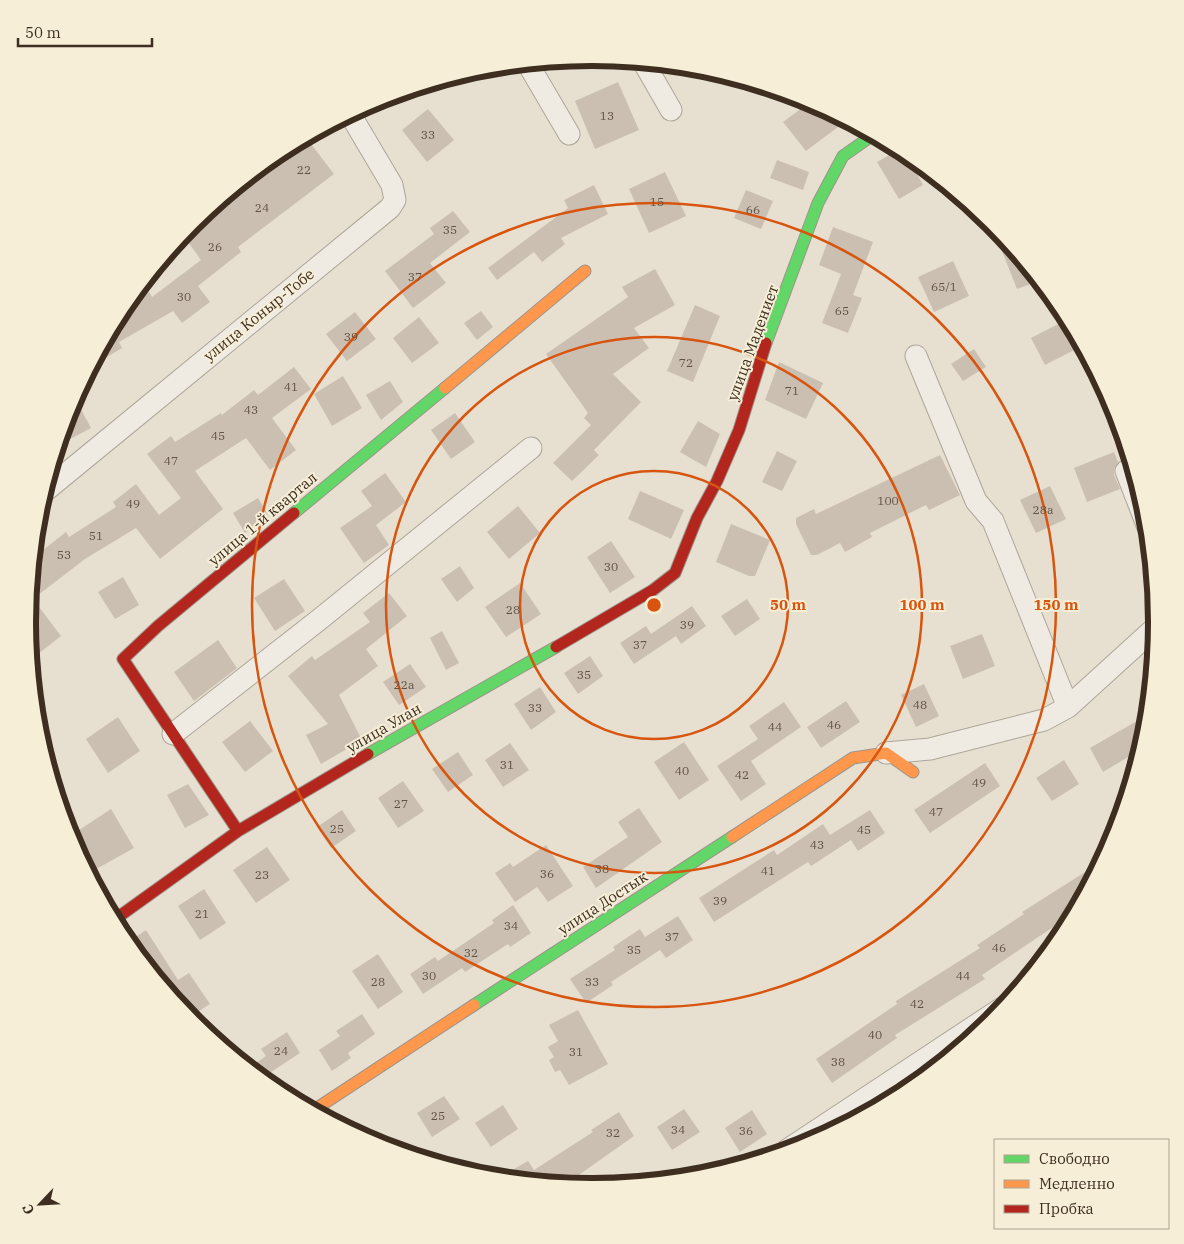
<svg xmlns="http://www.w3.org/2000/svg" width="1184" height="1244" font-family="'IBM Plex Serif',serif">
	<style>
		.building { fill: #cbbfb2 }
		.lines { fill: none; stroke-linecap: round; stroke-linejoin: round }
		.street-casing { stroke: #ada599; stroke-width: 23 }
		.fast-casing { stroke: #9c958a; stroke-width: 13 }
		.slow-casing { stroke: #9c958a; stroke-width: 13 }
		.jam-casing { stroke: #9c958a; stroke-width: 13 }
		.street { stroke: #efebe3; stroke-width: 21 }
		.fast { stroke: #63d668; stroke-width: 11 }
		.slow { stroke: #ff974d; stroke-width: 11 }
		.jam { stroke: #b3261e; stroke-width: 11 }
		.ring { fill: none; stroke: #d7550e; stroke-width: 2.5 }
		.labels { text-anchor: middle; stroke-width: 4; stroke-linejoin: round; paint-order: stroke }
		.number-label { font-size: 12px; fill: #605244 }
		.street-label { font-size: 15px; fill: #3d2e20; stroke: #f7eed8 }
		.rim { fill: none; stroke: #3d2e20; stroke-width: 6 }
		.centre { fill: #d7550e; stroke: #f7eed8; stroke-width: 2.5 }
		.ring-label { font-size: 15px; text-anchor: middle; font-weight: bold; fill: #d7550e; stroke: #f7eed8; stroke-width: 4; stroke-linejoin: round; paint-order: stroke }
	</style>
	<rect width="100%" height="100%" fill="#e7e0d1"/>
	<path class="building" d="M618 82 639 130 595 149 575 101Z
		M810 102 846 121 806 151 783 122Z
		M428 109 454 140 427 162 402 130Z
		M308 140 334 174 238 247 241 252 198 286 210 302 182 323 173 311 119 342 122 348 92 366 123 308 144 283 152 297 201 260 183 235 193 223 259 169 262 175Z
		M900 149 905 152 923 185 899 199 877 162Z
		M777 160 809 172 803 190 770 178Z
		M665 172 686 216 649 233 629 189Z
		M594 185 608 214 561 238 565 244 542 262 534 252 497 280 488 268 568 208 564 200Z
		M746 190 773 201 761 229 734 218Z
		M453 211 470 232 430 263 446 283 413 308 385 271 434 234 430 228Z
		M833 227 873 242 853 295 862 298 848 333 822 323 841 274 819 265Z
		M996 229 1026 265 1039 281 1017 289 994 231Z
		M953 261 969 296 934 312 918 277Z
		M655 269 675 305 634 328 649 348 613 374 641 402 594 450 599 455 572 481 553 463 591 425 584 418 588 413 546 354 628 297 622 287Z
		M695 305 720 316 693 382 667 371Z
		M481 311 493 327 477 340 464 323Z
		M355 312 376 339 347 361 326 334Z
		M419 317 439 343 412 363 393 338Z
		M1066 320 1080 347 1045 365 1031 338Z
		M974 349 986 367 963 381 951 364Z
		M779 362 823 383 806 419 765 400Z
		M294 367 311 389 272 418 296 450 270 470 246 438 195 471 223 509 160 559 136 528 85 559 33 599 61 636 38 654 30 643 28 622 34 557 66 532 69 537 116 507 113 502 136 484 159 515 181 498 147 454 171 436 175 442 221 413 222 415 254 390 258 395Z
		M343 376 362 408 332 426 314 394Z
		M390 381 403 402 381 420 366 395Z
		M78 404 91 428 59 445 70 408Z
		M455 413 475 442 451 459 431 430Z
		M698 421 720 434 706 467 680 452Z
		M777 451 797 461 782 491 762 482Z
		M1114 452 1118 462 1114 469V475L1120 489 1087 502 1074 468Z
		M940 455 960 495 929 510 926 505 870 533 872 537 845 552 840 543 817 555H811L796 524V518L814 509 816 514Z
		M385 473 406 502 376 525 389 545 364 563 340 528 372 506 361 491Z
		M1050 486 1066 519 1036 533 1020 500Z
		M640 491 684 510 671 539 628 519Z
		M258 498 268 514 245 533 233 513Z
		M518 506 540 533 509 559 487 532Z
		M731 524 770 540 755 576H749L716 562Z
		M611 541 635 577 610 593 587 557Z
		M460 566 474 588 457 602 441 579Z
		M123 577 139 605 115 619 98 592Z
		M284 579 305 611 275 631 254 598Z
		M520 583 541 614 506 637 485 607Z
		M389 593 407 616 366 649 378 666 339 695 362 740 321 764 306 735 328 724 288 676 312 656 315 660 370 622 363 613Z
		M747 599 760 619 735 636 721 616Z
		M692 606 706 626 681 644 676 636 634 664 620 643 646 626 651 634Z
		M442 631 459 663 446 670 430 638Z
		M982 634 995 666 963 679 950 646Z
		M218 640 237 668 194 701 174 672Z
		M590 656 603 676 578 694 564 673Z
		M410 664 426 687 399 705 383 682Z
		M924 684 939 716 916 727 901 695Z
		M540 687 556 712 531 730 514 704Z
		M846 701 860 722 821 748 807 727Z
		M784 702 801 727 751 761 766 784 741 801 717 766 758 739 749 726Z
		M118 717 140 751 108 773 86 739Z
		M250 721 273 751 245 772 222 742Z
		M1137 721 1145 735 1140 750 1103 772 1090 748Z
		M684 742 709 780 679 800 654 762Z
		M510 743 529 770 503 787 485 760Z
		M458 752 473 775 448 792 432 769Z
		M1064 760 1079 784 1052 801 1036 778Z
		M985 763 1000 786 930 833 914 810Z
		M403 781 424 811 398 828 378 798Z
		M188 784 209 815 185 828 167 795Z
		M639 808 662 842 596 888 583 867 628 837 618 822Z
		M111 809 134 848 89 873 70 836Z
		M342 810 356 831 331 848 317 827Z
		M870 810 885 833 858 851 851 840 811 866 808 862 714 922 699 898 774 850 777 855 823 824 830 835Z
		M546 845 573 886 548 902 537 887 515 902 495 873 510 863 513 867Z
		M267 847 290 880 256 903 233 870Z
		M1101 862 1074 913 982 975 985 979 895 1035 897 1038 832 1083 816 1059 897 1004 896 1001 980 948 977 945 1024 914 1022 912Z
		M204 889 226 923 200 940 178 906Z
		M513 905 531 933 510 947 508 944 465 972 462 968 423 994 410 974 435 957 438 961 494 923 492 920Z
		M678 916 693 940 666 958 660 950 611 982 613 985 586 1003 570 979 615 950 613 947 640 929 645 937Z
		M146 930 178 980 189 973 210 1004 190 1017 128 942Z
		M378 954 403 992 378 1009 352 971Z
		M578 1010 608 1064 569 1085 560 1070 555 1072 549 1060 554 1057 548 1047 558 1041 549 1025Z
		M362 1014 375 1034 348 1053 351 1058 332 1071 319 1050 340 1036 336 1031Z
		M287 1032 300 1053 262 1078 249 1068 266 1056 261 1049Z
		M444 1096 460 1119 432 1137 417 1113Z
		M503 1105 518 1129 491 1147 475 1123Z
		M684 1109 700 1132 672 1150 657 1127Z
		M752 1110 767 1134 740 1152 725 1128Z
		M619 1112 634 1136 566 1184 500 1177 528 1161 534 1170 593 1132 591 1130Z"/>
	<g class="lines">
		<g class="street-casing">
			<path id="street" d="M644 63 671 110
				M528 64 569 134
				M1126 471 1147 525
				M45 491 390 208 395 200 392 185 350 114
				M1068 707 1156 627
				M173 734 320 619 531 448
				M886 753 930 749 1044 720 1068 707 993 521 976 501 916 356
				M787 1150 1002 1008"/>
		</g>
		<g class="fast-casing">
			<path id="fast" d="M766 343 818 203 843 156 873 135
				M294 513 445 388
				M368 754 556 647
				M474 1005 732 837"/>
		</g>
		<g class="slow-casing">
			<path id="slow" d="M445 388 585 271
				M732 837 853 758 886 753 913 772
				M314 1110 474 1005"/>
		</g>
		<g class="jam-casing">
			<path id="jam" d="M556 647 653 590 675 573 697 518 717 481 739 430 766 343
				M238 831 123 659 158 626 294 513
				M114 920 238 831 368 754"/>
		</g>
		<use href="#street" class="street"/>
		<use href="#fast" class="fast"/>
		<use href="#slow" class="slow"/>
		<use href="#jam" class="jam"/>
	</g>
	<g class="ring">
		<circle cx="654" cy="605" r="134"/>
		<circle cx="654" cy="605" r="268"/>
		<circle cx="654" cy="605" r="402"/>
	</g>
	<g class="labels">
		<g class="number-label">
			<text x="607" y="120">13</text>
			<text x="428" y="139">33</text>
			<text x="304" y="174">22</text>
			<text x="657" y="206">15</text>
			<text x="262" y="212">24</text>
			<text x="753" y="214">66</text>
			<text x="450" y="234">35</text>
			<text x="215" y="251">26</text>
			<text x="415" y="281">37</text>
			<text x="944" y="291">65/1</text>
			<text x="184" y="301">30</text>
			<text x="842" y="315">65</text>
			<text x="351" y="341">39</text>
			<text x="686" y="367">72</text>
			<text x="291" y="391">41</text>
			<text x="792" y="395">71</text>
			<text x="251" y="414">43</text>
			<text x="218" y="440">45</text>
			<text x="171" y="465">47</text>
			<text x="888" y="505">100</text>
			<text x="133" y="508">49</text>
			<text x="1043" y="514">28а</text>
			<text x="96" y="540">51</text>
			<text x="64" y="559">53</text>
			<text x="611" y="571">30</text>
			<text x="513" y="614">28</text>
			<text x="687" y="629">39</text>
			<text x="640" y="649">37</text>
			<text x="584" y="679">35</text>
			<text x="404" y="689">22а</text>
			<text x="920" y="709">48</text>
			<text x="535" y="712">33</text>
			<text x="834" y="729">46</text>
			<text x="775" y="731">44</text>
			<text x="507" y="769">31</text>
			<text x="682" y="775">40</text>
			<text x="742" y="779">42</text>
			<text x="979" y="787">49</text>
			<text x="401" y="808">27</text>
			<text x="936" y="816">47</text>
			<text x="337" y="833">25</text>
			<text x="864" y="834">45</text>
			<text x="817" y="849">43</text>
			<text x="602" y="873">38</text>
			<text x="768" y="875">41</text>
			<text x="547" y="878">36</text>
			<text x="262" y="879">23</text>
			<text x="720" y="905">39</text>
			<text x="202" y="918">21</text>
			<text x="511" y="930">34</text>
			<text x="672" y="941">37</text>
			<text x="999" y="952">46</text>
			<text x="634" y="954">35</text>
			<text x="471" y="957">32</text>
			<text x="429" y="980">30</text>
			<text x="963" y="980">44</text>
			<text x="378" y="986">28</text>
			<text x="592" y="986">33</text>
			<text x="917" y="1008">42</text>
			<text x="875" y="1039">40</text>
			<text x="281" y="1055">24</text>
			<text x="576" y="1056">31</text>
			<text x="838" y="1066">38</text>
			<text x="438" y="1120">25</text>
			<text x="678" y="1134">34</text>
			<text x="746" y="1135">36</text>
			<text x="613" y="1137">32</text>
		</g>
		<g class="street-label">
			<text transform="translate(259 315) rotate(-39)" y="5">улица Коныр-Тобе</text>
			<text transform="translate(753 343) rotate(-70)" y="5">улица Мадениет</text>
			<text transform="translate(263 519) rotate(-40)" y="5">улица 1-й квартал</text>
			<text transform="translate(384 728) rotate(-30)" y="5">улица Улан</text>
			<text transform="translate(603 903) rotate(-33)" y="5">улица Достык</text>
		</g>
	</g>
	<path d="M0 0H1184V1244H0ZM36 622a556 556 0 1 1 1112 0a556 556 0 1 1-1112 0Z" fill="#f7eed8" fill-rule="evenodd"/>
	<path class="rim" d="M36 622a556 556 0 1 1 1112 0a556 556 0 1 1-1112 0Z"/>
	<circle cx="654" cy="605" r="8" class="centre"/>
	<g class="ring-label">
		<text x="788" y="610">50 m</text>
		<text x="922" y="610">100 m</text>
		<text x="1056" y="610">150 m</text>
	</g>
	<rect x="994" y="1139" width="175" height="90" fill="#f7eed8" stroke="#ada18e"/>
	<rect x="1004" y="1155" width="25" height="8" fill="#63d668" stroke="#ada18e"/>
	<text x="1039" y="1164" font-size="15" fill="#3d2e20">Свободно</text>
	<rect x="1004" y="1180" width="25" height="8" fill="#ff974d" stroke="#ada18e"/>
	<text x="1039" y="1189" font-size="15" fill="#3d2e20">Медленно</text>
	<rect x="1004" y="1205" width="25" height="8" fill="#b3261e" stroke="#ada18e"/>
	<text x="1039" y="1214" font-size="15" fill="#3d2e20">Пробка</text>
	<g transform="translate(40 1204) rotate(245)" stroke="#f7eed8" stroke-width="4" paint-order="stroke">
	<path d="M0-4L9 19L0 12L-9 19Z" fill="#3d2e20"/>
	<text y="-8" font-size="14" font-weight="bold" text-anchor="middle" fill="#3d2e20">С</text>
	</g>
	<path d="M18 38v8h134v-8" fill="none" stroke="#3d2e20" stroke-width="2.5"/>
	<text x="25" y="38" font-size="15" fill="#3d2e20" stroke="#f7eed8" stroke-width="4" paint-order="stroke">50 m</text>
</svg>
